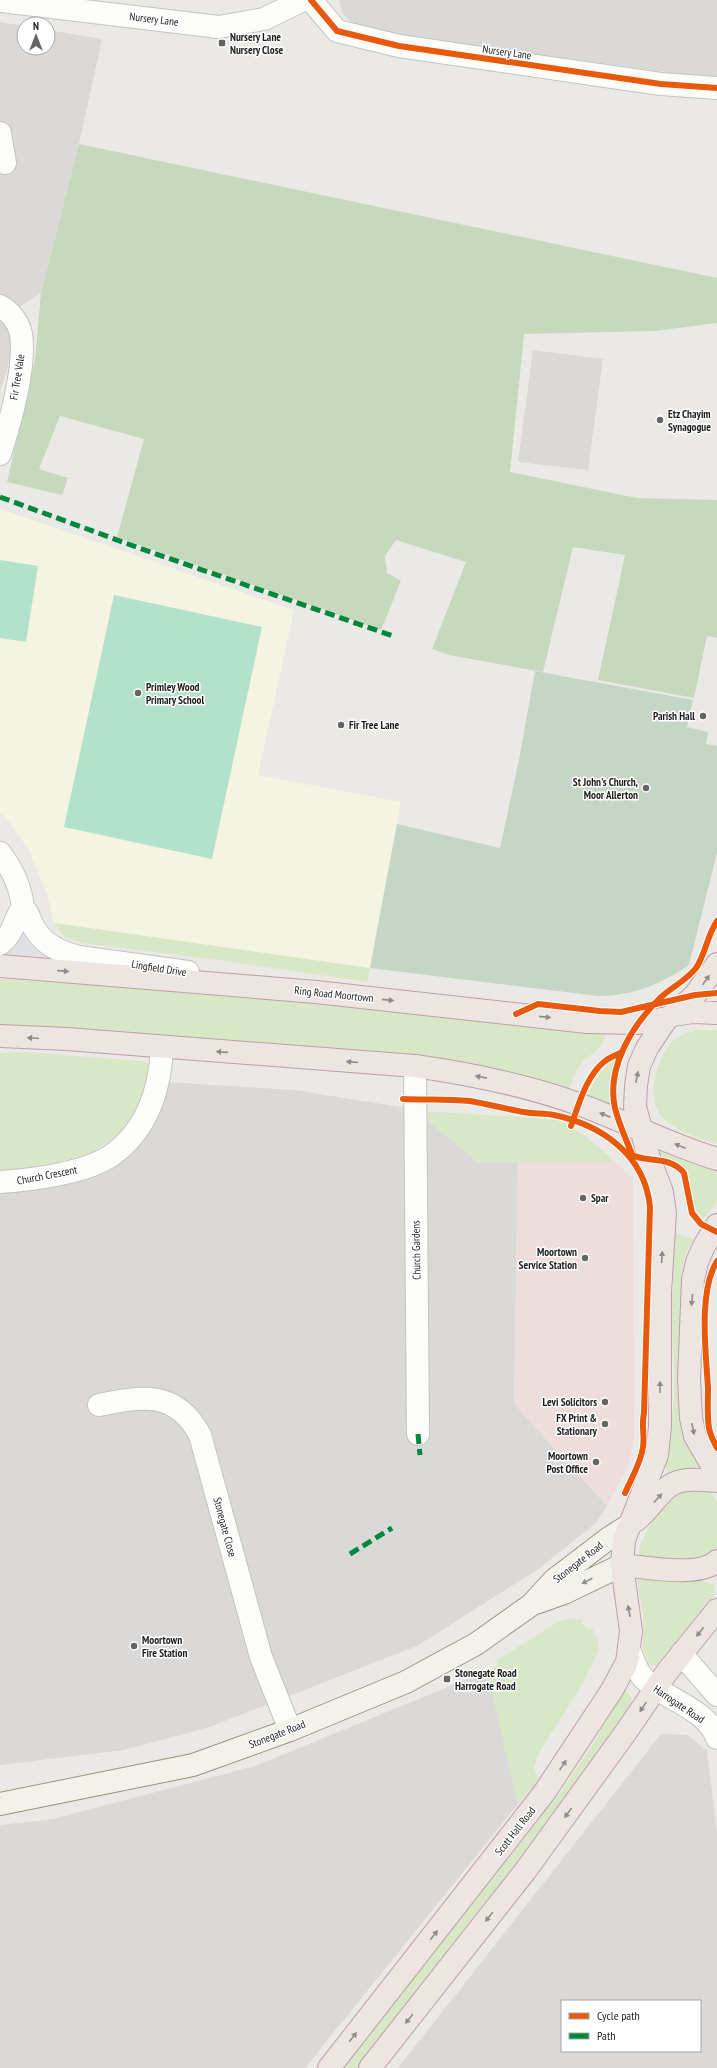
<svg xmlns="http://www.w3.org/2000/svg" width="717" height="2068" font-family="'PT Sans Narrow',sans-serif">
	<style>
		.residential { fill: #dad9d7; fill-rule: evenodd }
		.commercial { fill: #eddddc }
		.education { fill: #f5f4e1 }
		.grass { fill: #d8e7c6 }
		.forest { fill: #c7d9bc }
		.cemetery { fill: #c4d6c5 }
		.pitch { fill: #b2e1cc }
		.plaza { fill: #e1e0e5 }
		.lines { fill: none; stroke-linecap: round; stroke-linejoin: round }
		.minor-casing { stroke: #c4c3c2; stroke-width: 24 }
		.tertiary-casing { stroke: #c4c3c2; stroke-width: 24 }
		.secondary-casing { stroke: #93947f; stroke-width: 24 }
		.trunk-casing { stroke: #bf9ea8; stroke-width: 24 }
		.minor { stroke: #fcfcfb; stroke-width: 22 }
		.tertiary { stroke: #fcfcfb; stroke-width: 22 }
		.secondary { stroke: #f2f2ea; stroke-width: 22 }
		.trunk { stroke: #ece5e2; stroke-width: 22 }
		.quiet { stroke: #00873e; stroke-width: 5; stroke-dasharray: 10 5; stroke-linecap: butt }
		.cycleway-casing { stroke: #fff; stroke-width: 8 }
		.cycleway { stroke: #e8590c; stroke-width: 6 }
		.oneway { fill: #8f8b89 }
		.oneway2 { fill: #92928e }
		.poi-dot { fill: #656463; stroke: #fff; stroke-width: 1.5 }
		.labels { text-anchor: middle; stroke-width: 3; stroke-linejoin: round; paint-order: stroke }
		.street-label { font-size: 11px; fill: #1d1d1d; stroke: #fff }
		.poi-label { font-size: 11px; font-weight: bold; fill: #1d1d1d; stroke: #fff; text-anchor: start }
	</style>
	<rect width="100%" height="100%" fill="#ebe9e6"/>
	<path class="residential" d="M339 0H717V79L369 31 353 24 342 12Z
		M0 22 24 26V48H48V30L102 39 79 144 41 293 3 318 9 331 11 347 9 363 0 391Z
		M533 350 603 359 588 470 518 462Z
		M166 1082 294 1090 425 1111 477 1162H518L514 1404 607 1506 596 1523 540 1568 417 1646 207 1728 123 1750 0 1765V1188L41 1184 110 1171 155 1121Z
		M487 1671 518 1804 305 2068H0V1825L53 1819 255 1766Z
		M661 1734 688 1735 707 1751 717 1833V2068H398ZM562 2001H700V2051H562Z"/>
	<path class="commercial" d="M518 1162H615L633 1179 634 1440 628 1467 607 1506 514 1404Z"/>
	<path class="education" d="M0 509 294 610 258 775 401 802 370 968 54 923 48 897 29 850 7 819 0 813Z"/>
	<path class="grass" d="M54 923 370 968 368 982 211 959 82 943 64 936Z
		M0 979 89 985 327 1005 531 1025 571 1032 605 1034C604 1051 590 1052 581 1064 575 1072 572 1081 568 1090L507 1071 430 1056 0 1026Z
		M698 1030H717V1144C698 1138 673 1131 660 1115 646 1097 657 1055 673 1041 680 1034 689 1033 698 1030Z
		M23 1052 141 1061 147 1063 151 1070 144 1103 121 1133 89 1154 28 1170 0 1172V1053Z
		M614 1060 611 1084V1105L587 1097 600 1071Z
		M425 1111 558 1120C580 1131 597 1145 615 1162H478L425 1119Z
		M659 1150 690 1162 717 1169V1202L703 1219 695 1208 687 1171 678 1163 659 1155Z
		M675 1232 692 1239 684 1260 680 1340 706 1469 674 1475 669 1473 664 1466 671 1435 674 1393V1369L671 1327Z
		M691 1488 710 1491 717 1502V1553L706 1562 642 1559 639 1555C637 1542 664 1499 676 1492 680 1490 686 1489 691 1488Z
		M636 1577C662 1577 690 1574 714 1585L715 1594 656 1666 650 1665 643 1648V1612Z
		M573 1618 583 1620 582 1624 589 1629 591 1627C595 1634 599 1639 598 1647 598 1665 549 1736 538 1755L534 1767 539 1780 518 1804 487 1671 498 1665 497 1660 558 1622Z
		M624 1689 631 1697 632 1703 602 1753 569 1801 358 2068H343L559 1794 592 1746Z"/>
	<path class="forest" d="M79 144 717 278V323L655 331 524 334 510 472 637 498 717 500V638L707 636 694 698 598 680 625 555 573 547 543 672 449 655 432 649 466 562 396 540 385 556 387 573 401 581 381 630 117 537 144 439 60 416 39 469 68 478 62 495 7 482 35 360 41 293Z"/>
	<path class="cemetery" d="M535 671 693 700 687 727 708 732 706 744 717 746V853L689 965C661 984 633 996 598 996L370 968 397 824 500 848 519 760Z"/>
	<path class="pitch" d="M0 560 38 566 26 642 0 638Z
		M114 595 262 627 212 859 64 827Z"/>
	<path class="plaza" d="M23 930 48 956 47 957 1 954Z"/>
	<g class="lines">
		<g class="minor-casing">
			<path id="minor" d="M311 0 337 31 399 46 661 84 717 88
				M0 1 219 27 264 19 303 0
				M0 133 5 163
				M0 306C10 311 19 323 21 334 26 366 10 423 0 454
				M0 853C13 870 21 887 23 908 29 913 29 918 32 924 42 944 59 952 79 957L188 972
				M0 944C16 931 13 919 23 908
				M415 1066 418 1434
				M0 1182C31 1180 87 1173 112 1155 147 1130 160 1089 162 1048
				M99 1405C142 1396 176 1390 200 1435L261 1657 290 1730"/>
		</g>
		<g class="tertiary-casing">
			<path id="tertiary" d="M629 1649C633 1659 637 1672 644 1679 666 1700 706 1708 717 1738
				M682 1653 690 1664 717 1695"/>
		</g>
		<g class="secondary-casing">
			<path id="secondary" d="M536 1603 564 1593 622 1565
				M0 1804 193 1765 290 1730 406 1682 476 1644 531 1605 554 1580 609 1538 631 1524"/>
		</g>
		<g class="trunk-casing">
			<path id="trunk" d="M0 966 316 992 587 1022 638 1023 667 1018
				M673 1015 695 995 717 964
				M0 1036 67 1039 415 1066C471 1074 527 1085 581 1105 627 1122 670 1145 717 1159
				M717 1225 704 1246 697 1262 693 1280 689 1378 691 1418 695 1436 717 1474
				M635 1521C648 1512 655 1497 668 1487 681 1477 701 1480 717 1481
				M622 1565C645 1567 699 1578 717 1561
				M329 2068 544 1793 612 1690 627 1662 631 1631 622 1565 624 1540 657 1455 660 1426V1292L665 1213 662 1192 649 1158 635 1107 636 1086 639 1066 647 1048 667 1018 673 1015 693 1012 717 1013
				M370 2068 526 1870 626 1732 667 1672 717 1610"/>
		</g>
		<use href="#minor" class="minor"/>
		<use href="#tertiary" class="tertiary"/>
		<use href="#secondary" class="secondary"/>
		<use href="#trunk" class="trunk"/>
		<path class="quiet" d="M0 497 139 548 396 637
			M418 1434 420 1455
			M350 1554 392 1528"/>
		<g class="cycleway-casing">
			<path id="cycleway" d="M311 0 337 31 399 46 661 84 717 88
				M516 1014 538 1004 600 1011 621 1012 695 995 717 993
				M403 1099C425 1100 448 1099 470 1101 488 1104 506 1109 524 1112 534 1114 544 1113 554 1115 602 1125 645 1155 650 1207L644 1413C641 1425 645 1435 643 1447 641 1463 631 1479 625 1493
				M571 1126C579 1104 586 1076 605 1061 610 1057 617 1055 622 1052
				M628 1153C644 1164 669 1154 684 1173L692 1213 701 1224 717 1232
				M633 1157C627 1141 619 1125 615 1108 606 1068 632 1026 659 999 670 988 686 981 696 968 705 955 707 936 717 921
				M717 1261C698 1292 706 1353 708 1388 708 1401 707 1416 709 1428 710 1435 714 1442 717 1448"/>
		</g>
		<use href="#cycleway" class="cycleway"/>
	</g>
	<defs><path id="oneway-solid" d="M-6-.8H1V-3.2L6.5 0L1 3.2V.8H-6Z"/></defs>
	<g class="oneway">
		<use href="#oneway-solid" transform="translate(63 971) rotate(5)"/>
		<use href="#oneway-solid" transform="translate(706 980) rotate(-54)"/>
		<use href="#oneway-solid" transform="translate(388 1000) rotate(6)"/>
		<use href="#oneway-solid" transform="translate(545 1017) rotate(6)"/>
		<use href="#oneway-solid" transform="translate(33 1038) rotate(-178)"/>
		<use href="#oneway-solid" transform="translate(222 1052) rotate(-176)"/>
		<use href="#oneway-solid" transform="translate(352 1062) rotate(-175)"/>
		<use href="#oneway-solid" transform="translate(481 1077) rotate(-169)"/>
		<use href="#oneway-solid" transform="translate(637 1077) rotate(-79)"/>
		<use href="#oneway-solid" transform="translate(605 1115) rotate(-157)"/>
		<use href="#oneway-solid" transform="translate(680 1146) rotate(-158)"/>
		<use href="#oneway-solid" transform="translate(662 1257) rotate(-86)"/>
		<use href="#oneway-solid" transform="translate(692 1300) rotate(95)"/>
		<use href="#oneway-solid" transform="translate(660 1387) rotate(-90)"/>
		<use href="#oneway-solid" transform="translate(693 1429) rotate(78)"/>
		<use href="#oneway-solid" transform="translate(658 1498) rotate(-48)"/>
		<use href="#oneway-solid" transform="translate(629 1611) rotate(-101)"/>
		<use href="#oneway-solid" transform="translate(700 1632) rotate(128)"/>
		<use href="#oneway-solid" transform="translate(643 1707) rotate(124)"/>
		<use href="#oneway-solid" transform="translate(563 1765) rotate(-56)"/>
		<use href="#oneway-solid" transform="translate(568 1813) rotate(126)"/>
		<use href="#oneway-solid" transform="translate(489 1917) rotate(128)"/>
		<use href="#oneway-solid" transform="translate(434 1935) rotate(-52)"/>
		<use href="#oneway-solid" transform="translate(409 2019) rotate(128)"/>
		<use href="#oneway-solid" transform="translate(353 2037) rotate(-52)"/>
	</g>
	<use class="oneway2" href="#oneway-solid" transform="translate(587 1581) rotate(153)"/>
	<g class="poi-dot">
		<rect x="218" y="39" width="8" height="8" rx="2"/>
		<circle cx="660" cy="420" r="4"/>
		<circle cx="138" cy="693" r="4"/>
		<circle cx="703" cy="716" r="4"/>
		<circle cx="341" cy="725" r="4"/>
		<circle cx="646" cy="788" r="4"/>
		<circle cx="583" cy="1198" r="4"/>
		<circle cx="585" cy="1258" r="4"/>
		<circle cx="605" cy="1402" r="4"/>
		<circle cx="605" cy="1424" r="4"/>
		<circle cx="596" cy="1462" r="4"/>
		<circle cx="134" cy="1646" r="4"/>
		<rect x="443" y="1675" width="8" height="8" rx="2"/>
	</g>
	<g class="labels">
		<g class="street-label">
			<text transform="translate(154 19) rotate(7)" y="4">Nursery Lane</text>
			<text transform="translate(507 52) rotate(8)" y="4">Nursery Lane</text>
			<text transform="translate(17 377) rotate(-81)" y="4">Fir Tree Vale</text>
			<text transform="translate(159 968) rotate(9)" y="4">Lingfield Drive</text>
			<text transform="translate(334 994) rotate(6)" y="4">Ring Road Moortown</text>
			<text transform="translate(47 1175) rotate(-11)" y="4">Church Crescent</text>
			<text transform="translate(416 1250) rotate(-91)" y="4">Church Gardens</text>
			<text transform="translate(225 1527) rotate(75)" y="4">Stonegate Close</text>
			<text transform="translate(578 1562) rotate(-38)" y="4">Stonegate Road</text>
			<text transform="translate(679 1704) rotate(34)" y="4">Harrogate Road</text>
			<text transform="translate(277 1734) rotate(-21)" y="4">Stonegate Road</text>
			<text transform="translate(515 1831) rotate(-52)" y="4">Scott Hall Road</text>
		</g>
		<g class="poi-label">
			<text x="230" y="41">Nursery Lane<tspan x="230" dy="13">Nursery Close</tspan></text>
			<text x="668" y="418">Etz Chayim<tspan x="668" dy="13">Synagogue</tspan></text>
			<text x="146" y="691">Primley Wood<tspan x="146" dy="13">Primary School</tspan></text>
			<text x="695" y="720" text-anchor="end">Parish Hall</text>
			<text x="349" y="729">Fir Tree Lane</text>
			<text x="638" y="786" text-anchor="end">St John's Church,<tspan x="638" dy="13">Moor Allerton</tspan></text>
			<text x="591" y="1202">Spar</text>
			<text x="577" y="1256" text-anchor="end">Moortown<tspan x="577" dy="13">Service Station</tspan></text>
			<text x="597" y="1406" text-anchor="end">Levi Solicitors</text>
			<text x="597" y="1422" text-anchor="end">FX Print &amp;<tspan x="597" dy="13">Stationary</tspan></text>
			<text x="588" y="1460" text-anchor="end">Moortown<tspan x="588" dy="13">Post Office</tspan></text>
			<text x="142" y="1644">Moortown<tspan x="142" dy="13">Fire Station</tspan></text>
			<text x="455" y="1677">Stonegate Road<tspan x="455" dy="13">Harrogate Road</tspan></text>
		</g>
	</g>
	<rect x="561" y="2000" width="140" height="52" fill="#ffffff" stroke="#a5a5a5"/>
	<rect x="569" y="2013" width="20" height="6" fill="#e8590c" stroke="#a5a5a5"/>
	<text x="597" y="2020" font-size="12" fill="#1d1d1d">Cycle path</text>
	<rect x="569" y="2033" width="20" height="6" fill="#00873e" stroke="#a5a5a5"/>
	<text x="597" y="2040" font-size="12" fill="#1d1d1d">Path</text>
	<g transform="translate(36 36)"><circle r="19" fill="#ffffff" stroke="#a5a5a5"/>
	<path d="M0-3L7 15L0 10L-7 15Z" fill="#656463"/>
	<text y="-6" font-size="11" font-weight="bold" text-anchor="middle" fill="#1d1d1d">N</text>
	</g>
</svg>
